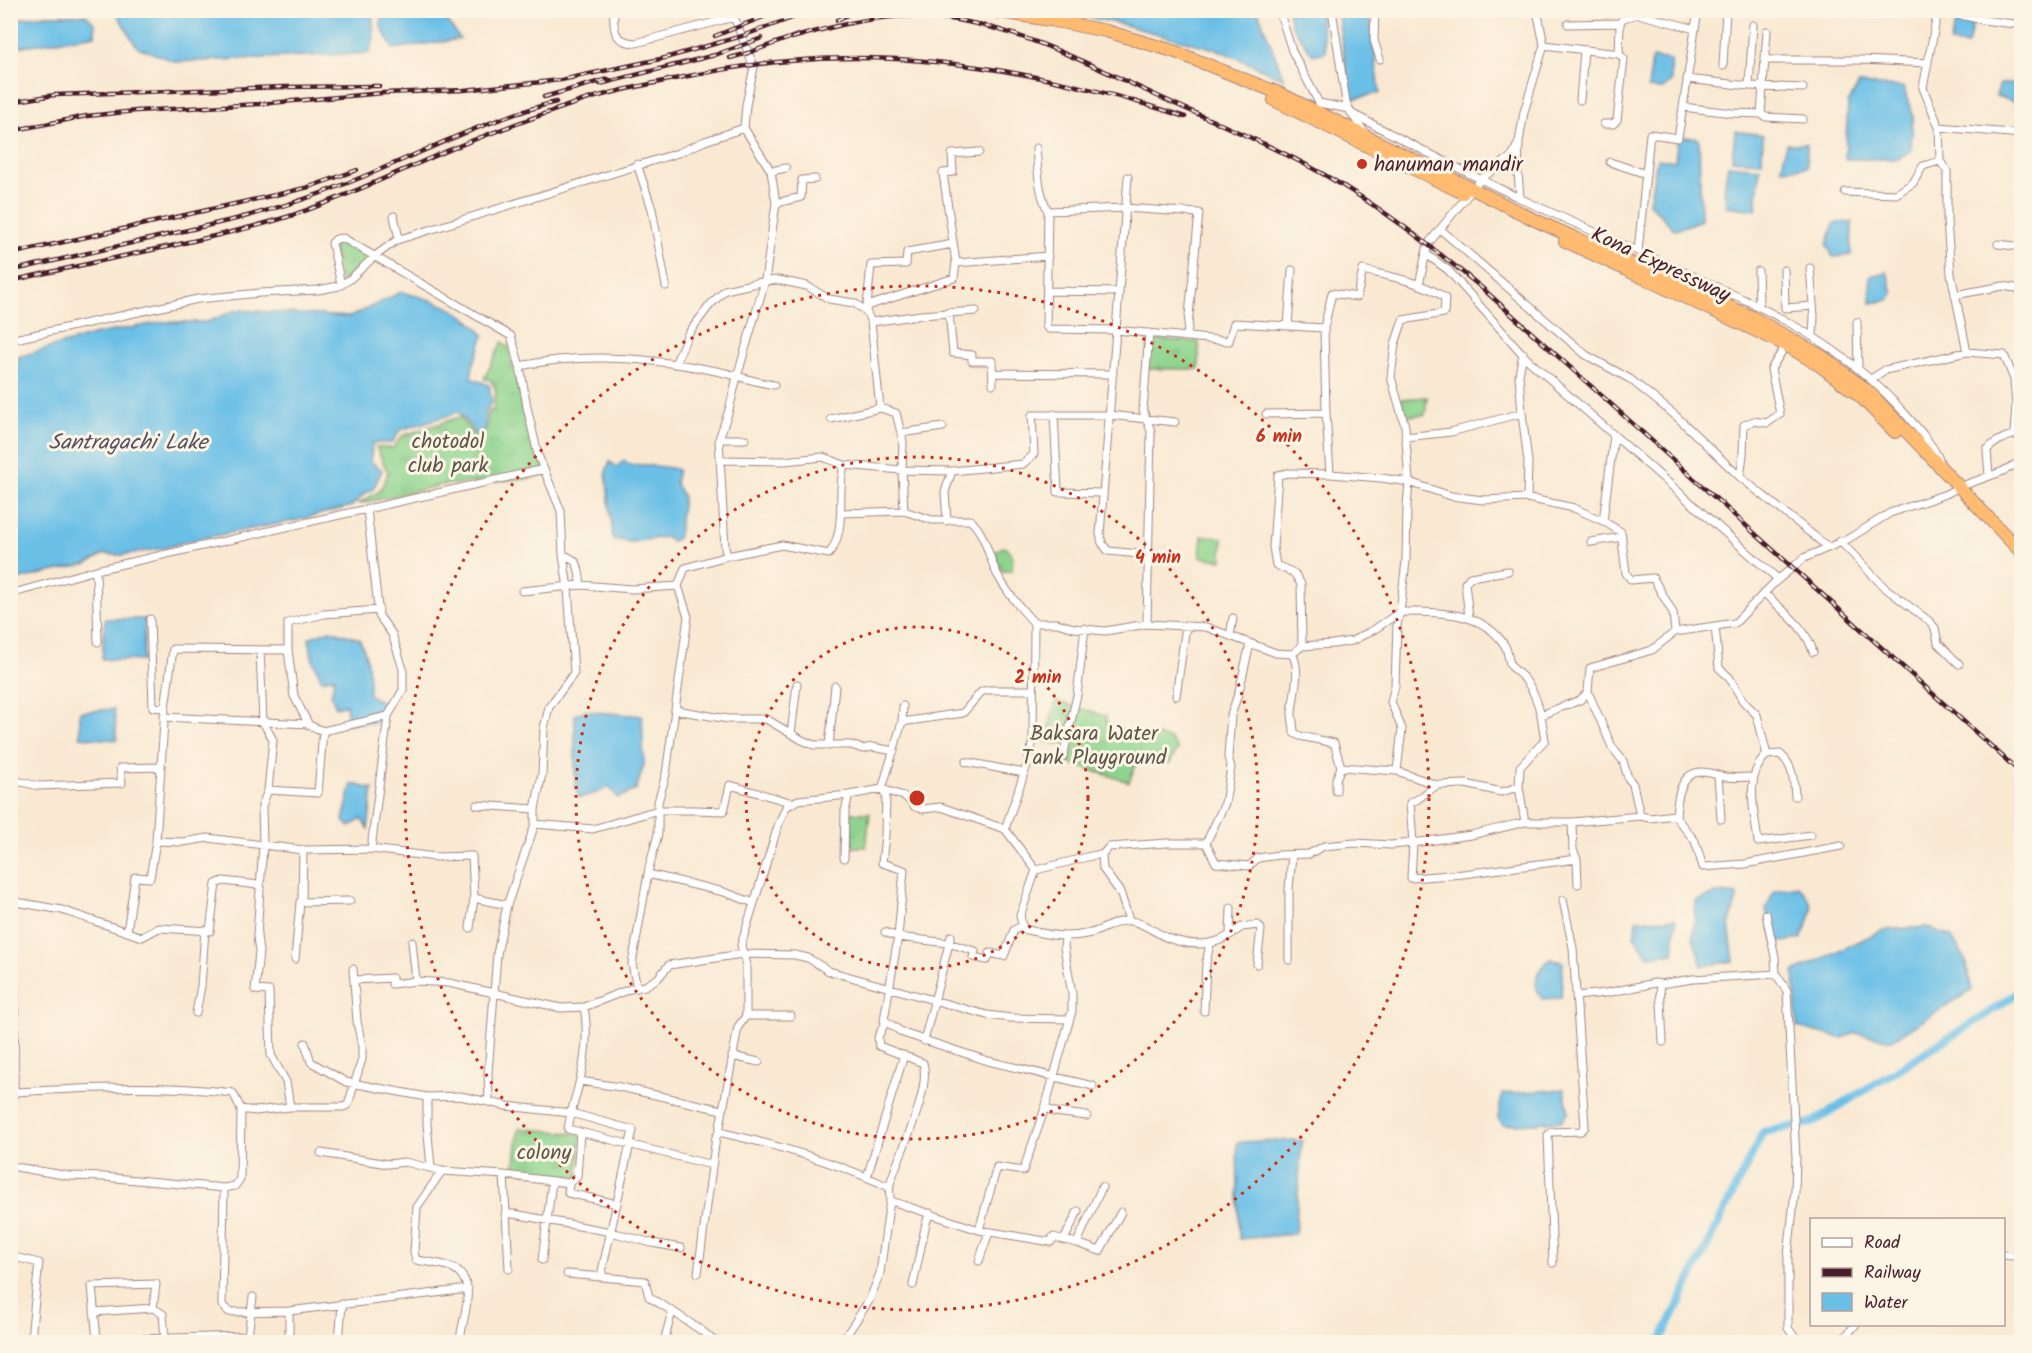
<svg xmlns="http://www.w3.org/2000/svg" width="2032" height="1353" font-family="Kalam,sans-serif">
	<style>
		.grass { fill: url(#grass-tufts); stroke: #6c7a5c; stroke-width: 1.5 }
		.water { fill: #6bbfe7; stroke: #5a6f89; stroke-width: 1.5 }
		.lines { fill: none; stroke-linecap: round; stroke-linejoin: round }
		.canal { stroke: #6bbfe7; stroke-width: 8 }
		.minor-casing { stroke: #a2847f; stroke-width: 9 }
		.trunk-casing { stroke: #a2847f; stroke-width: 14 }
		.minor { stroke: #fff; stroke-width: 7 }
		.trunk { stroke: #febb71; stroke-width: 12 }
		.rail-casing { stroke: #4a1f2b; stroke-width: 4.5 }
		.rail { stroke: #fcf5e5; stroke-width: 2; stroke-dasharray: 7; stroke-linecap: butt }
		.ring { fill: none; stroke: #c8321e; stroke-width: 3; stroke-dasharray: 3 6 }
		.poi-dot { fill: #c8321e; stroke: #fcf5e5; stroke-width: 2 }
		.labels { text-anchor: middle; stroke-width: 6; stroke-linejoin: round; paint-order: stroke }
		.poi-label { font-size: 21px; fill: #4a1f2b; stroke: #fcf5e5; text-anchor: start }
		.street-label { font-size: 21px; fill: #4a1f2b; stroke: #fcf5e5 }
		.park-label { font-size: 21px; fill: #5e5549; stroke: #fcf5e5 }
		.water-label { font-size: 22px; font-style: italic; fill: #544f63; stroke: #fcf5e5 }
		.centre { fill: #c8321e; stroke: #fcf5e5; stroke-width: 3 }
		.ring-label { font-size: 18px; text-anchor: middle; font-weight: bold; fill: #c8321e; stroke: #fcf5e5; stroke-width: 6; stroke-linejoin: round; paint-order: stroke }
	</style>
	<defs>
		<pattern id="grass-tufts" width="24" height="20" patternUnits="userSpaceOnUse" patternTransform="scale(1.5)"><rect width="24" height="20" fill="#8ed48e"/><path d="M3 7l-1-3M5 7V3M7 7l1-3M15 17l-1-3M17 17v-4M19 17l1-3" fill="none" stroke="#7cb67b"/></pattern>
	</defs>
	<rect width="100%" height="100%" fill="#fcf5e5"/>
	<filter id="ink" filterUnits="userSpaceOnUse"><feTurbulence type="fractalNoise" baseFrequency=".0167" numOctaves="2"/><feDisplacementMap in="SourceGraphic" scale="12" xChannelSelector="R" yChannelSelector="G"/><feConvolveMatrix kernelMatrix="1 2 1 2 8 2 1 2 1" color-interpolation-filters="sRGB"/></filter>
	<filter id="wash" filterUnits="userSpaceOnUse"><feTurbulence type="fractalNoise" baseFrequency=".008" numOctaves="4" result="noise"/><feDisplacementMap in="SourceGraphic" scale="24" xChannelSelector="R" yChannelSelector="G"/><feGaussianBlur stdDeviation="1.35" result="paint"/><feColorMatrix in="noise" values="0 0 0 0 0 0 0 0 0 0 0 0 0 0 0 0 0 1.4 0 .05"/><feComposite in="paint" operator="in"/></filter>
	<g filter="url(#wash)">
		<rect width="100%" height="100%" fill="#f9e9d3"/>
		<path class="grass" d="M336 239 375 256 341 283 332 243Z
			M1148 339 1199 342V369H1147Z
			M502 342 508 346C520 389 526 434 547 474L528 479 442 485 358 504 380 491 388 473 376 447 393 448 402 436 460 417 477 439 487 428 489 410H493L496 391 491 380 484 379Z
			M1427 397 1425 415 1405 416 1400 399Z
			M1202 536 1223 538 1222 560 1200 557Z
			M1003 547 1008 549 1013 560 1012 571H1003L997 563 996 551Z
			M1056 701 1106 716 1107 723 1118 728 1170 739 1178 749 1169 764 1139 756 1129 782 1062 761 1068 746 1045 741Z
			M848 813H870L866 847H846Z
			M519 1128 581 1134 578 1179 514 1170Z"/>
		<path class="water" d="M115 11H372L374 38 369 53 176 62 137 47Z
			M382 11H443L446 19 460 39 393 49 381 27Z
			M1052 11H1258L1284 79 1219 50 1113 22Z
			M1288 11H1319L1326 52 1313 55 1291 25Z
			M1337 11H1369L1380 93 1351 99Z
			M46 15H86L95 24V35L11 48V20Z
			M1956 21H1973L1968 45 1950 43Z
			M1652 58 1671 60V82L1663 89 1648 88Z
			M1859 84 1903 87 1913 115 1911 150 1898 159H1845L1848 103Z
			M2000 84H2021V104L1996 96Z
			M1735 131 1763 135 1762 162 1732 160Z
			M1678 136 1699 139 1701 220 1675 230 1649 203 1657 159 1675 161Z
			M1786 144H1807V167L1782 169Z
			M1728 165 1760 168 1756 210 1726 206 1724 189Z
			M1852 222 1851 255 1833 257 1827 245 1834 223Z
			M1887 272 1893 293 1889 300 1871 303 1870 276Z
			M401 292C434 300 462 308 484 335L473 365 471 378 489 385 492 402 486 410 485 427 477 435 459 412 400 430 392 443H372L371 462 382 470 373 490 365 493 352 506 298 520 188 541 165 548 122 555 104 554 87 564 11 581 10 373 18 372V357L97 334 163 322H207L236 310 350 317Z
			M624 460 630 465C641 463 644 466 654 466 663 467 670 467 678 470L675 483 683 496 678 538 672 541 665 537 631 542 613 539 606 471 610 462 617 467Z
			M105 619H145L143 661 102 659Z
			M330 630 359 639C368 654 370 678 369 695L384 703 379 722 346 724 347 713 346 704 336 707 331 695 335 677 322 680 313 661 309 638Z
			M114 709 117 740 80 737V712Z
			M584 711 642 716 644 765 636 790 618 798 609 787 599 792 579 798 575 785V715Z
			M352 784 373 789 368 829 361 819 350 827 343 820Z
			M1798 886C1820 907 1811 914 1801 939L1775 943 1766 909 1774 891Z
			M1717 893 1738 895 1729 925 1734 961 1702 966 1693 937 1696 901Z
			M1676 919 1673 953 1648 956 1634 936 1637 920Z
			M1926 927 1951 936 1965 959 1972 990 1892 1040 1856 1033 1841 1038 1797 1027 1794 972 1883 930Z
			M1551 959 1563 962 1561 998 1542 999C1531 984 1537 968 1551 959Z
			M1564 1089 1569 1112 1561 1121 1503 1125 1498 1118 1502 1094Z
			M1302 1140 1295 1234 1239 1239 1237 1142Z"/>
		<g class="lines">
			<path class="canal" d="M1660 1342 1763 1132 1812 1123 1982 1017 2022 990"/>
		</g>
	</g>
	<g filter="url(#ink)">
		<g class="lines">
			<g class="minor-casing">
				<path id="minor" d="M1279 10 1292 51 1319 103 1349 109
					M1332 10 1346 102 1351 113 1365 133
					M1375 10 1374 40 1380 59
					M1698 10 1683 107 1732 113 1761 114 1766 117 1803 119
					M1938 10 1923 88 1939 127 2022 134
					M1939 10 1983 20 2022 25
					M1638 14 1695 29
					M1568 24 1620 23
					M1544 45 1619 54 1620 23 1623 18 1638 14 1639 10
					M1766 60H1861L1928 63
					M2020 60H2022
					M1723 66 1726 10
					M1687 79 1749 86 1803 88
					M1749 86 1753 25
					M1580 100 1584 50
					M1351 113C1410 144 1470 175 1530 203 1581 226 1633 249 1684 272 1769 310 1844 344 1907 416 1920 431 1934 445 1941 464
					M1761 114 1767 31
					M1604 124H1613L1617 120 1624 59 1619 54
					M1939 127 1940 161 1947 171V221L1951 274 1967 352
					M1519 144 1518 172 1520 198
					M1036 148C1038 170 1038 191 1048 211L1046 326 1048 329 1116 330 1229 341 1234 323 1324 328
					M1610 162 1646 174
					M637 164 652 209 666 286
					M771 171 786 168
					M1128 177 1100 534 1102 543 1108 551 1150 555
					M1845 192 1896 194 1913 183 1923 166 1940 161
					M776 203 801 197 802 180 815 179
					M1048 211 1125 208 1199 213 1187 336
					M394 216 399 239
					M1440 229 1586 355 1630 379 1676 416 1740 477 1828 547
					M1998 244 2022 247
					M1638 251 1650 134 1678 138 1683 107
					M1426 254 1448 270 1527 359 1778 579
					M956 263 943 173 953 172 952 154 979 152
					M1810 268 1814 316 1813 336
					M1784 270 1785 308 1813 306
					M1758 271 1759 306
					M1419 285 1428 244 1481 179 1512 156 1519 142 1524 112 1544 45 1537 10
					M1047 291 1119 292
					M1955 295 2003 286 2022 289
					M867 306 871 265 906 264 907 252 953 244
					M866 311 867 306 954 278 956 263 1048 256
					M949 312 953 353 972 355V361H992L993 384
					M871 322 921 315 976 311
					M1857 322 1858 368
					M1288 326 1292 270
					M10 340 198 299 260 293 318 290 339 286 349 280 375 256 397 240 678 153 705 141 744 128 746 105 754 67 734 17 636 43C613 42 613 29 614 10
					M675 364 688 334 710 305 725 290 765 281 778 280 807 286 829 299 854 303 866 311 871 322 880 408 896 413 903 441 902 470 904 511 932 520H970C986 534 988 556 997 574 1007 593 1020 608 1034 623H1057L1074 628 1105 631 1147 624 1206 627 1276 653 1292 654 1302 646 1333 644 1352 641 1375 629 1400 612
					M520 366C583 352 653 358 716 371 736 375 754 382 774 385
					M993 373 1113 374
					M1871 379 1885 370 1967 352 2004 355 2014 379 2016 405 2014 434
					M1522 413 1519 375 1523 353
					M1054 414 1058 492 1102 493
					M1266 414 1326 413
					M831 419 880 408
					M901 433 943 427
					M1405 437 1451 432 1522 413 1528 462 1527 498
					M719 439H745
					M720 460 784 461 823 457 844 465 902 470 952 471 1023 464 1034 454 1032 415H1109L1175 422
					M1330 474 1326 413 1324 328 1332 293 1357 297 1363 270C1387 276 1425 282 1445 298L1444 313 1403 320 1395 344 1391 377 1405 426 1409 482 1407 506 1406 561 1400 612C1437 612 1483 610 1505 646 1508 651 1508 658 1510 664 1513 670 1522 675 1526 681 1534 691 1538 703 1541 715L1580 700 1588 692 1590 668 1652 650 1675 632 1735 623 1774 583 1804 558 1848 539 1890 513 1946 494 1959 487 2001 472 2022 461
					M1989 476 1987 450C1995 441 2009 434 2022 434
					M1740 477 1743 455 1744 425 1753 421 1767 423 1780 414 1771 369 1786 345
					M367 509 379 616 392 634 403 669V690L388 716 371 849
					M841 513 904 511
					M947 521 945 492 952 471
					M1603 521 1614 435
					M1840 541 1884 587 1929 621 1935 628 1938 643 1959 664
					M1591 542 1622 537
					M563 555C581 560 578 569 581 585
					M727 556 725 548 719 439 729 410 737 377 765 281 776 203 771 171 744 128
					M96 570 98 642
					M522 591 581 585 632 589 678 586
					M1764 593C1782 610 1807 628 1813 652
					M10 594 96 570 544 469
					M379 610 324 614 288 623V650L294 696 309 725 323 731 388 716
					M1469 617 1465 583 1470 577 1508 571
					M150 619 153 707 165 708
					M1034 623 1033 741 1028 762 1005 829 1036 870 1095 855H1102L1103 869 1120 892 1129 920
					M1147 624 1151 431 1143 410 1149 333
					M1715 626 1719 668 1729 677 1743 701 1757 715 1767 755C1743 775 1755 814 1758 842L1811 835
					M1230 636 1233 618
					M1302 646 1301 584 1294 573 1276 565 1273 547 1278 475 1288 473 1330 474 1381 478 1409 482 1451 496 1483 500 1527 498 1574 508 1603 521 1621 532 1626 573 1631 580 1653 578 1673 613 1675 632
					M260 650 263 722 273 740 268 790 318 793 323 731
					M1292 654C1302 670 1293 695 1292 713 1292 719 1294 726 1294 733L1300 736 1334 743 1341 767 1397 771 1437 785 1466 784 1501 792 1519 787 1520 767 1545 740 1541 715
					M1588 692 1612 747 1623 761 1628 778 1633 784 1640 816
					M1176 696 1186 626
					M903 706 902 722 882 789 886 795 885 835 882 863 904 870 898 937 884 1020 903 1033 988 1061 1093 1086
					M676 710 728 719H766L802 740 814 745H851L863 749 872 747 894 751
					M164 717 308 724
					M902 722 963 713 981 692 987 690H1032
					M791 734 797 684
					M829 746 835 686
					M1767 755 1780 754C1793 765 1794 780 1795 796
					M1063 757 1077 695 1085 628
					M966 762 1024 773
					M1397 771 1402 729 1391 702 1395 686 1397 625 1400 612
					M1718 775 1721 819
					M10 784 22 782 38 786 122 783 120 768 161 767
					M1519 787 1525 822
					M268 790 262 806 263 844 257 936 259 952 255 990 269 991 271 1055 286 1082 290 1107
					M1336 791V779L1341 767
					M477 805 535 809
					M1676 817C1677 801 1679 773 1701 772 1710 772 1717 775 1725 777 1733 778 1744 777 1753 777
					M1572 822 1573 850 1577 859 1578 884
					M535 824 593 829 658 810H695L724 811 730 785 793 803
					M156 841 183 842 208 838 303 850 371 849 436 857 472 856 474 898 470 928
					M1206 843 1225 803 1231 768 1228 757 1231 715 1239 691 1250 644
					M1102 855 1109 847 1167 843H1206L1216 863 1249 866 1258 858 1279 855 1309 854 1324 846 1355 843 1391 845 1413 843 1410 803 1418 799 1437 785
					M844 858 845 811 849 795
					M1577 859 1463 874 1411 878 1413 843 1471 835 1525 822H1572L1640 816 1650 818 1674 815 1695 841 1703 867 1745 864 1841 846
					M1036 870 1020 916 1023 929C1048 935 1066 939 1091 933 1104 930 1117 919 1131 921 1145 923 1155 933 1168 938 1189 946 1212 947 1230 935L1231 908
					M648 874 724 892 754 903
					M474 898 507 905
					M10 901 62 910 142 937 159 928 210 931 216 884 223 881 259 885
					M302 902 303 850
					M1766 914 1775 957 1776 974 1787 991 1796 1158 1795 1191 1788 1256V1328L1798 1342
					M127 932 135 877 150 878 156 841 165 708 173 649 288 650
					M885 932 898 937 948 943 975 951 973 957 987 960 990 953 1004 956 1014 930 1022 926
					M1230 935 1242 927 1258 925 1261 929 1257 964
					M1065 938 1064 947 1072 994V1011L1045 1108 1055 1112 1087 1116
					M412 942 416 981
					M295 959 300 902 350 901
					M1289 960V889L1292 855
					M10 970 15 986 14 1092 10 1120
					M354 980 392 978V984L416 981 449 983 561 1008 584 1007 630 989 645 986 658 978 669 965 742 954 795 955 808 958 829 971 987 1015 1011 1018 1069 1019
					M1660 984 1663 1042
					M637 988 632 964 649 868 658 834V802L666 774 688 617 678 586 685 568 727 556 782 545 829 554C848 529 836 494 844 465
					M1576 996 1606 993 1655 983 1660 984 1693 979 1776 974
					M584 1007C591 1044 581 1078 571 1113L633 1130 602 1271V1277L645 1281 649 1297 672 1311
					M1204 1011 1206 963 1210 944
					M196 1013 201 986 205 930
					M746 1016H791
					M924 1041 951 936
					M305 1043 311 1062 346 1082 427 1097 460 1096 489 1102 488 1073 497 954 507 905 535 824V809L542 774 544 728 549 707 574 673 568 588 563 555 561 511 538 455 527 407 520 366 511 336 343 238 336 239 332 243 341 285
					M732 1056 759 1062
					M580 1081 620 1087 722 1110
					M427 1097V1124L431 1167
					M489 1102 506 1106 571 1113 568 1129 712 1165
					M241 1109 255 1111 290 1107H343L348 1105 362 1059V1047L357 1021 353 969
					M719 1132C777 1145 835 1162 889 1187
					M321 1153 388 1164 405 1162 442 1171 504 1175 569 1183 577 1177 580 1132
					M10 1166 69 1176 104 1177 224 1188 235 1186 240 1179 241 1109 233 1093C161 1084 87 1088 14 1092
					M442 1171 417 1207 414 1252 416 1260C427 1262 443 1263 453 1268 480 1283 461 1319 460 1342
					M504 1175 509 1269
					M867 1177 904 1055
					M569 1183 568 1193 617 1204
					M224 1188 222 1305 229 1312 289 1311 468 1289
					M891 1201 979 1230 1051 1242 1053 1237 1077 1243 1102 1187
					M505 1214H514L611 1232 652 1243 681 1248
					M979 1230 997 1167 1023 1171 1045 1108
					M1064 1240 1078 1211
					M1077 1243 1100 1251 1121 1212
					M2004 1255 2022 1257
					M10 1256 39 1263 32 1328V1342
					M542 1260 552 1182
					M979 1261 989 1232
					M1553 1263 1548 1135 1551 1132 1581 1131 1585 1127 1573 948 1563 900
					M698 1273 716 1137 719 1132 738 1027 746 1016V965L741 945 778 826 786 807 798 800 849 795 882 789 906 797 915 807 923 809 941 807 1005 829
					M567 1274 602 1277
					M913 1285 926 1223 930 1213
					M94 1312 153 1308
					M97 1340 92 1286 156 1284 153 1308 163 1314 165 1338
					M97 1342V1340L248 1336 253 1297
					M289 1342V1311
					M339 1342 342 1304
					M664 1342 672 1311 702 1331 715 1342
					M842 1342 870 1299 880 1273 889 1207C892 1199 888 1192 890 1184 898 1156 932 1091 923 1063L879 1046 878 1037 886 1021
					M1841 1342 1856 1324"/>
			</g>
			<g class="trunk-casing">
				<path id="trunk" d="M988 10 1050 20 1106 31 1173 51 1281 94 1537 221 1752 317 1823 357 1869 392 2022 553
					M1274 100 1463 193
					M1565 241 1786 345 1819 365 1861 397 1895 432"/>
			</g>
			<use href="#minor" class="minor"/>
			<use href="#trunk" class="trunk"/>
			<g class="rail-casing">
				<path id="rail" d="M837 20 857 10
					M715 36 781 10
					M792 38C838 25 885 12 934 17 1010 24 1083 61 1151 93 1209 120 1268 143 1323 174 1380 206 1431 246 1482 288L2022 774
					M730 58 748 53 798 35
					M600 84 715 55 762 38
					M544 97 608 79
					M10 102 55 95 285 87 379 86
					M10 131 87 116 136 111 259 104 383 93 464 90 561 80 665 58 742 36 814 10
					M10 254 284 193 309 187 357 170
					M10 271 236 219C270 210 305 200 337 187 411 159 479 121 556 102
					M10 281C64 269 118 257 171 246 213 236 255 228 296 214 357 193 415 163 476 139 512 125 549 112 585 100 614 91 645 85 674 79 712 71 750 64 789 61 923 49 1058 75 1185 117"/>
			</g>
			<use href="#rail" class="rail"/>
		</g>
	</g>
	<g class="ring">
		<circle cx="917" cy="798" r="171"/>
		<circle cx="917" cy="798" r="341"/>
		<circle cx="917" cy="798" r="512"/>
	</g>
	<circle class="poi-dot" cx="1362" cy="164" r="6"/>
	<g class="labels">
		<g class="poi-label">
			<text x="1374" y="171">hanuman mandir</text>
		</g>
		<g class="street-label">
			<text transform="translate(1661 264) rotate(25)" y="7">Kona Expressway</text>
		</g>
		<g class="park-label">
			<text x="448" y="448">chotodol<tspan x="448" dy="24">club park</tspan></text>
			<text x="1094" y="740">Baksara Water<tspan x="1094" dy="24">Tank Playground</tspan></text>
			<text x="544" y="1159">colony</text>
		</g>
		<g class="water-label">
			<text x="128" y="449">Santragachi Lake</text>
		</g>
	</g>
	<circle cx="917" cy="798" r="9" class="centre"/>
	<g class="ring-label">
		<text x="1279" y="442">6 min</text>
		<text x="1158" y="563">4 min</text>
		<text x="1038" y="683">2 min</text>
	</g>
	<rect width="2032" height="1353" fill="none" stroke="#fcf5e5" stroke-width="36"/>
	<rect x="1810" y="1218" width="195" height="108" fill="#fcf5e5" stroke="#b59f9b" stroke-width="1.5"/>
	<rect x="1822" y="1238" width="30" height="9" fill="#ffffff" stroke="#b59f9b" stroke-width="1.5"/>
	<text x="1864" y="1248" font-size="18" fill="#4a1f2b">Road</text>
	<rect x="1822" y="1268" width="30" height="9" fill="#4a1f2b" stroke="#b59f9b" stroke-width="1.5"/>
	<text x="1864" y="1278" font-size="18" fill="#4a1f2b">Railway</text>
	<rect x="1822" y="1293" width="30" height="18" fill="#6bbfe7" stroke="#b59f9b" stroke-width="1.5"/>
	<text x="1864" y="1308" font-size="18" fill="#4a1f2b">Water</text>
</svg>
